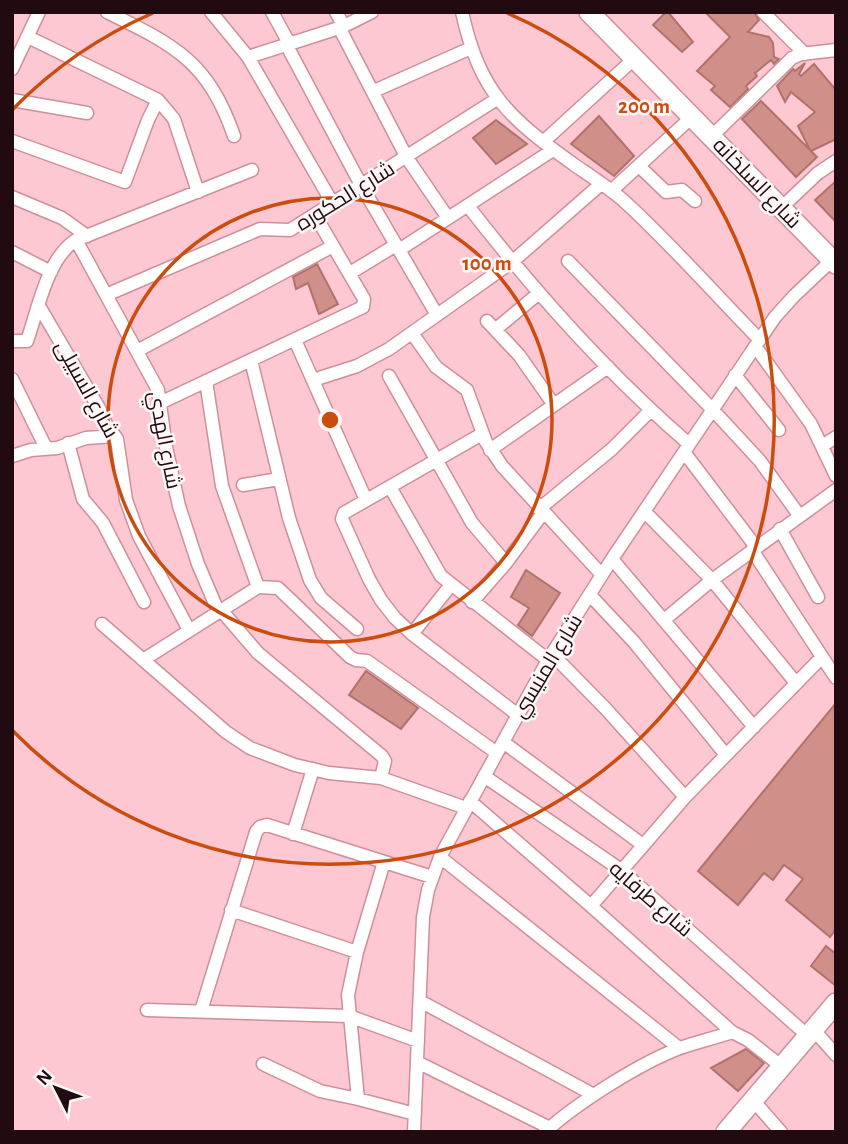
<svg xmlns="http://www.w3.org/2000/svg" width="848" height="1144" font-family="'Alegreya Sans',Cairo,sans-serif">
	<style>
		.building { fill: #d09089; stroke: #b0736c; stroke-width: 2 }
		.lines { fill: none; stroke-linecap: round; stroke-linejoin: round }
		.minor-casing { stroke: #ce8e9b; stroke-width: 15 }
		.primary-casing { stroke: #ce8e9b; stroke-width: 22 }
		.minor { stroke: #fff; stroke-width: 12 }
		.primary { stroke: #fff; stroke-width: 19 }
		.ring { fill: none; stroke: #ca4d0d; stroke-width: 3.5 }
		.labels { text-anchor: middle; stroke-width: 5; stroke-linejoin: round; paint-order: stroke }
		.street-label { font-size: 21px; fill: #210a10; stroke: #fef7f8 }
		.centre { fill: #ca4d0d; stroke: #fef7f8; stroke-width: 3.5 }
		.ring-label { font-size: 21px; text-anchor: middle; font-weight: bold; fill: #ca4d0d; stroke: #fef7f8; stroke-width: 5; stroke-linejoin: round; paint-order: stroke }
	</style>
	<rect width="100%" height="100%" fill="#fec8d2"/>
	<path class="building" d="M666 12H668L693 42 682 52 653 25Z
		M705 12H754L759 20 748 32 769 37 773 43 774 57 779 59 774 64 771 60 755 73 757 76 746 86 748 89 730 107 711 90 715 86 697 71 730 37Z
		M805 63 799 74 801 76 814 64 836 90V139L811 151 817 157 796 177 742 119 761 101 810 150 798 126 815 112 791 92 785 102 777 86 793 69 795 71Z
		M599 116 634 156 614 176 571 144Z
		M496 120 527 144 496 164 473 138Z
		M836 181V222L815 200Z
		M317 264 338 304 319 314 308 283 296 289 293 277Z
		M526 570 560 593 532 636 518 625 529 608 511 597Z
		M366 671 418 708 401 729 349 695Z
		M836 703V929L830 937 786 900 803 879 784 865 773 880 764 873 738 905 698 871Z
		M826 946 836 954V986L811 966Z
		M746 1049 764 1063 738 1091 711 1068Z"/>
	<g class="lines">
		<g class="minor-casing">
			<path id="minor" d="M107 12C174 45 208 61 234 136
				M211 12 248 57 333 204
				M272 12 289 43
				M336 12 341 21 342 33 407 158 448 218
				M462 12C480 94 510 119 576 166 592 177 609 188 624 201 671 244 714 293 759 339
				M763 12 805 54
				M28 37 158 100 174 119 198 192
				M286 44 361 185 437 315
				M248 57 342 27 372 12
				M12 69 39 12
				M374 91 471 48
				M12 100 87 113
				M711 137 792 58 801 54 836 50
				M12 141 125 182 148 120 158 100
				M543 142 635 58
				M639 166 666 192 682 190 695 201
				M611 191 692 117
				M12 197 62 218 87 236
				M468 206C534 291 607 373 689 444
				M781 208 818 173 836 161
				M76 240 158 390 166 447 179 506 198 564 218 611
				M399 250 553 150
				M12 252 51 272
				M568 261 712 409 760 461 799 515
				M350 273 396 245
				M106 295 260 229 290 230 497 99
				M39 306 99 408 106 424 117 439 126 500 139 536 189 630
				M487 321 519 355 554 405
				M496 329 539 293
				M412 333 436 367 467 390 486 442 502 466 602 575
				M295 340 366 500
				M12 341H27C38 310 47 258 76 240L252 170
				M755 346 811 424 836 476
				M137 351 333 246
				M251 360 289 518 310 580 321 598 357 629
				M735 375 779 430
				M389 376 472 523 506 563
				M12 379 46 448
				M313 380 357 366 389 349 512 262 601 184
				M206 381 222 486 258 587 278 588 350 657 356 660 367 661 497 753
				M162 402 363 307 364 299 315 215
				M482 434 344 513 342 519 369 579 381 600 395 618 412 634 518 715
				M68 443 83 499 103 523 144 602
				M822 446 836 437
				M490 450 608 367
				M684 452 756 547
				M12 456 31 450 57 448 86 438 115 436
				M243 485 279 479
				M390 487 441 576 548 660
				M539 509 612 449 651 410
				M644 511 712 580 796 683
				M780 529 818 597
				M752 550 836 678
				M612 559 754 727
				M590 595 634 642 726 755
				M472 602 506 563 543 513
				M221 610 258 653 382 756 385 761 381 778 466 808
				M664 620 712 580 836 490
				M102 624 226 732 250 748 295 765 329 773 381 778
				M412 634 450 586
				M552 654 606 709 685 797
				M143 660 258 587
				M503 742 643 845
				M484 776 621 870 808 1036
				M470 801 591 906 732 1032
				M293 834 313 769
				M440 857 679 1048
				M591 906 685 797 822 657
				M231 910 357 952
				M420 1001 594 1095
				M147 1010 349 1016 418 1041
				M201 1011 256 832 260 827 267 825 432 877
				M813 1029 836 1055
				M417 1062 550 1128
				M263 1064 320 1091 358 1099 415 1114
				M358 1099 348 995 357 952 384 862
				M753 1100 781 1132
				M414 1132 423 917 428 890 440 857 548 660 612 559 775 317 794 296 832 260
				M545 1132C577 1103 640 1063 680 1048 697 1042 715 1038 732 1032L748 1040 781 1066"/>
		</g>
		<g class="primary-casing">
			<path id="primary" d="M589 12 836 264
				M726 1132 836 1003"/>
		</g>
		<use href="#minor" class="minor"/>
		<use href="#primary" class="primary"/>
	</g>
	<g class="ring">
		<circle cx="330" cy="420" r="222"/>
		<path d="M13 109A444 444 0 0 1 153 13M507 13A444 444 0 1 1 13 731"/>
	</g>
	<g class="labels">
		<g class="street-label">
			<text transform="translate(757 183) rotate(46)" y="7">شارع السلخانه</text>
			<text transform="translate(345 196) rotate(-32)" y="7">شارع الحكوره</text>
			<text transform="translate(87 389) rotate(61)" y="7">شارع السبيلى</text>
			<text transform="translate(165 440) rotate(79)" y="7">شارع الهدي</text>
			<text transform="translate(547 666) rotate(-59)" y="7">شارع المنيسي</text>
			<text transform="translate(651 899) rotate(41)" y="7">شارع طرفايه</text>
		</g>
	</g>
	<circle cx="330" cy="420" r="10" class="centre"/>
	<g class="ring-label">
		<text x="644" y="113">200 m</text>
		<text x="487" y="270">100 m</text>
	</g>
	<rect width="848" height="1144" fill="none" stroke="#210a10" stroke-width="28"/>
	<g transform="translate(56 1088) rotate(312)" stroke="#fef7f8" stroke-width="5" paint-order="stroke">
	<path d="M0-5L12 26L0 18L-12 26Z" fill="#210a10"/>
	<text y="-10" font-size="19" font-weight="bold" text-anchor="middle" fill="#210a10">N</text>
	</g>
</svg>
